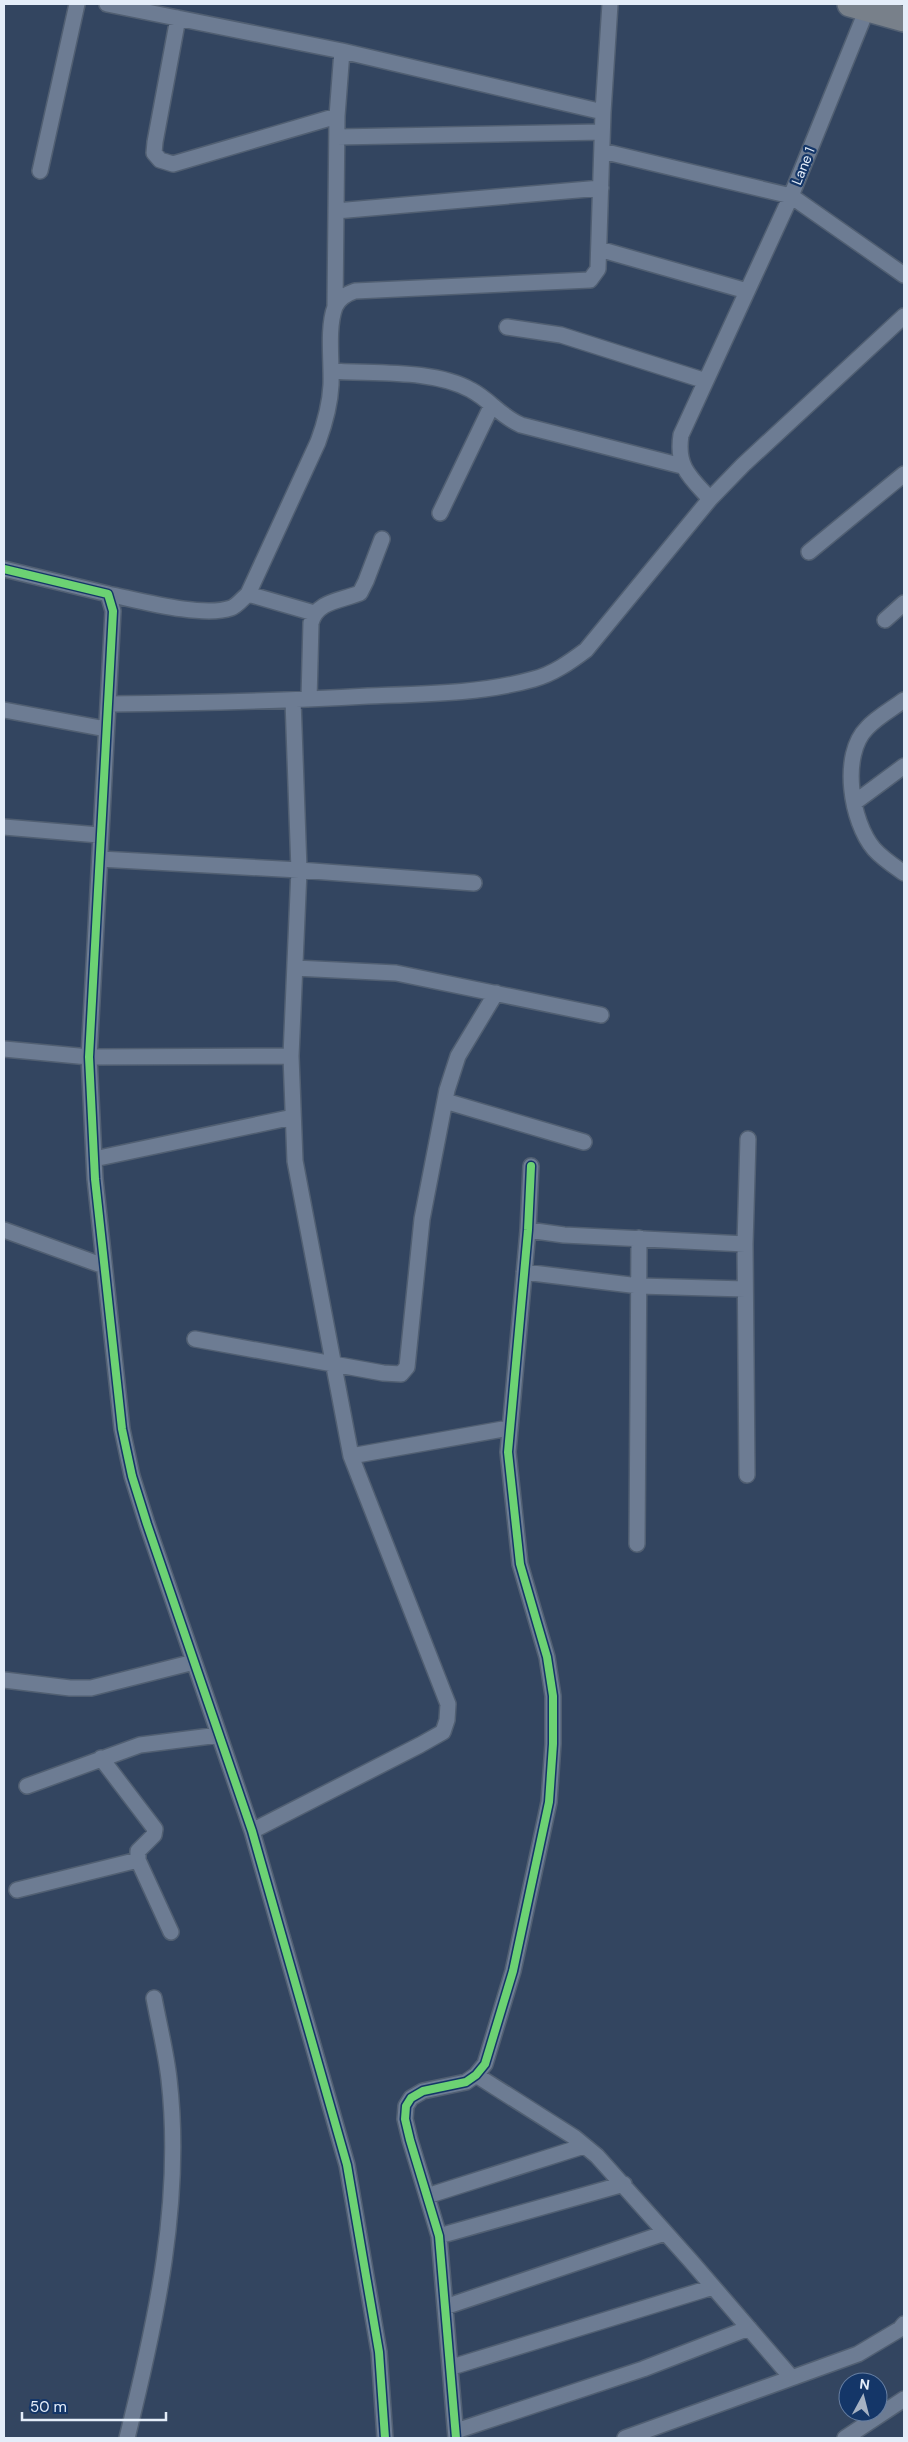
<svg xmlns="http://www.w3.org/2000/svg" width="908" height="2442" font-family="'DM Sans',sans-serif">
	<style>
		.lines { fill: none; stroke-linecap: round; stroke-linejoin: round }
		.minor-casing { stroke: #515f72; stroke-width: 18 }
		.trunk-casing { stroke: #515f72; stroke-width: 28 }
		.minor { stroke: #6d7c93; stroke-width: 15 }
		.trunk { stroke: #78808a; stroke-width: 25 }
		.cycleway-casing { stroke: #143668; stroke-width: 11 }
		.cycleway { stroke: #6cd273; stroke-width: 8 }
		.labels { text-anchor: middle; stroke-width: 4.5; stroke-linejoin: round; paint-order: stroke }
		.street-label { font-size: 14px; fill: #e4edf9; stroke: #143668 }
	</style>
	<rect width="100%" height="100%" fill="#334560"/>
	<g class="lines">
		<g class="minor-casing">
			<path id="minor" d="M107 4 342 51 603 112
				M867 9 791 196 904 275
				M178 18 155 142 154 153 160 160 173 164 337 116
				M337 137 602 132
				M602 151 791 196 681 435C676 467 690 477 710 499
				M40 171 77 4
				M336 211 601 188
				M599 249 747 291
				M335 306 337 116 342 51
				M507 327 561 335 706 381
				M331 371C373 374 434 369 471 390 490 400 500 416 521 425L682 466
				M440 513 491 407
				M809 552 904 474
				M4 569 108 594 113 611 89 1057 95 1179 122 1429 132 1476 147 1524 252 1831 347 2165 379 2352 385 2438
				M108 594C138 600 202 618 231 608 237 606 243 598 248 594L318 442C325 423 330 405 331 385 332 363 327 328 335 307 339 298 346 294 355 291L590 280 598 269 603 112 610 4
				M248 594 314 613
				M885 620 904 603
				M309 699 311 623C317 601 340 601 360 593L366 581 382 539
				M904 700C892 709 877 717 867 728 840 755 851 822 874 849 883 859 894 866 904 873
				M108 704C195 703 281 701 368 696 423 694 481 694 534 679 553 674 570 662 586 650L710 499 743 465 904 316
				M4 710 106 729
				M854 803 904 766
				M4 827 99 835
				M100 859 299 870 293 700
				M295 968 396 973 601 1015
				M4 1049 89 1057 291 1056
				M445 1101 584 1142
				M94 1159 293 1117
				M4 1230 104 1266
				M528 1230 564 1235 745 1244
				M524 1272 639 1286 745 1289
				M195 1339 383 1373 401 1374 407 1367 422 1219 447 1090 458 1056 496 993
				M351 1456 509 1428
				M747 1475 745 1244 748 1139
				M637 1544 639 1238
				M4 1680 70 1688H91L194 1662
				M101 1758 155 1829 154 1835 138 1851V1860L171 1932
				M27 1786 140 1745 219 1735
				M252 1831 420 1745 443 1732 447 1720 448 1704 351 1456 295 1161 291 1056 299 870 474 883
				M17 1890 138 1860
				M476 2075 574 2137 597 2156 690 2260 791 2377
				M427 2196 584 2146
				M439 2236 624 2184
				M445 2307 665 2233
				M452 2367 713 2287
				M456 2431 643 2369 749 2328
				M127 2438C156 2322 183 2200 169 2079 166 2052 159 2025 154 1998
				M456 2438 439 2236 410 2140 405 2119 406 2106 411 2098 423 2091 466 2082 476 2075 485 2064 513 1971 549 1802 553 1744V1696L547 1657 520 1564 508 1452 528 1230 531 1166
				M625 2438 858 2354 900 2329 904 2324
				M845 2438 904 2399"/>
		</g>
		<g class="trunk-casing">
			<path id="trunk" d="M850 4 904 19"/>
		</g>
		<use href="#minor" class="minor"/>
		<use href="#trunk" class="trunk"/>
		<g class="cycleway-casing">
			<path id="cycleway" d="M4 569 108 594 113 611 89 1057 95 1179 122 1429 132 1476 147 1524 252 1831 347 2165 379 2352 385 2438
				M456 2438 439 2236 410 2140 405 2119 406 2106 411 2098 423 2091 466 2082 476 2075 485 2064 513 1971 549 1802 553 1744V1696L547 1657 520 1564 508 1452 528 1230 531 1166"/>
		</g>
		<use href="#cycleway" class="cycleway"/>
	</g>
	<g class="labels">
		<g class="street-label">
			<text transform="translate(803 166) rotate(-68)" y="5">Lane 1</text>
		</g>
	</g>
	<rect width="908" height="2442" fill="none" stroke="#e4edf9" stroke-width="10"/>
	<g transform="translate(863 2397) rotate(7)"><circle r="24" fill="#143668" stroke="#677fa2"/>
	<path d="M0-4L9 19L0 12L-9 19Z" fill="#a6b2c3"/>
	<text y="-8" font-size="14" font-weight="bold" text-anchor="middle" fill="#e4edf9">N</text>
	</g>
	<path d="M22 2412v8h144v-8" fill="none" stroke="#e4edf9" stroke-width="2.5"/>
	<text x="30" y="2412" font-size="15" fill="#e4edf9" stroke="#143668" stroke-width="4" paint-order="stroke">50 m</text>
</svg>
